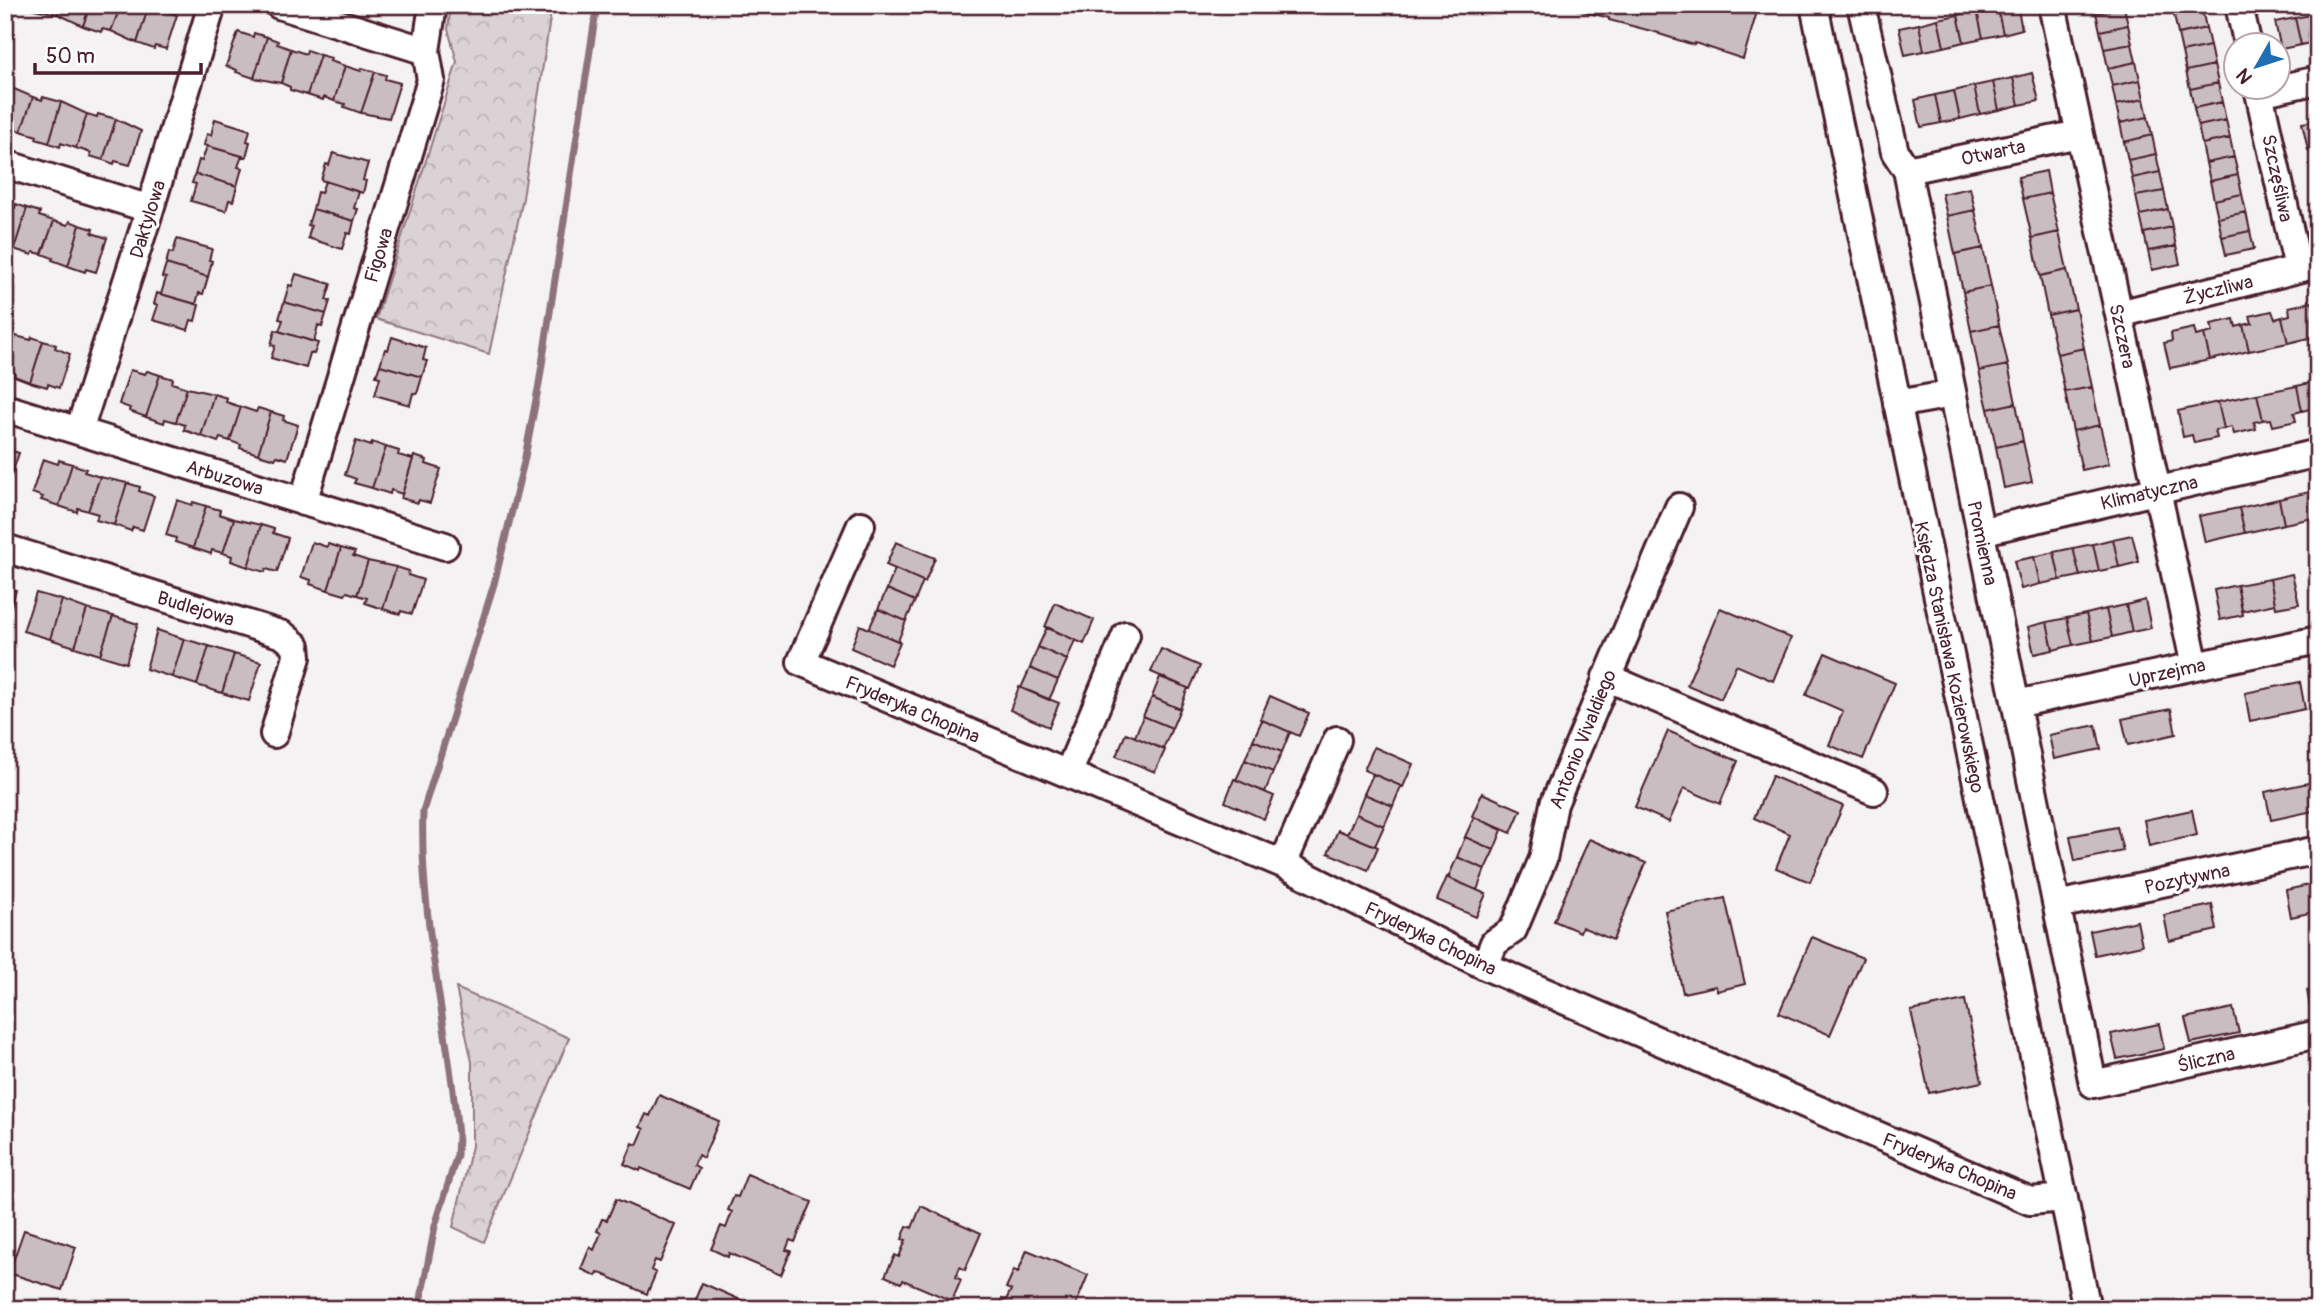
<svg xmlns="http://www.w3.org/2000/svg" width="2323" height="1314" font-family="Pangolin,sans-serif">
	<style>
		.forest { fill: url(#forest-crowns); stroke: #927880; stroke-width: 2 }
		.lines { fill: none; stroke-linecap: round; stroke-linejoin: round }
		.stream { stroke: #8d727a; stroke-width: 7 }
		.building { fill: #cabdc1; stroke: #4a1f2b; stroke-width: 2 }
		.minor-casing { stroke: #4a1f2b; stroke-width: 32 }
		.minor { stroke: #fff; stroke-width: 26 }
		.labels { text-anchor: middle; stroke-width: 6; stroke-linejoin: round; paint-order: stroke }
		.street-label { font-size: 19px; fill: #4a1f2b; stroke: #fff }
	</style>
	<defs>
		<pattern id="forest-crowns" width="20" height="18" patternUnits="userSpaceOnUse" patternTransform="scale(1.75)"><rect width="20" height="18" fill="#dbd2d5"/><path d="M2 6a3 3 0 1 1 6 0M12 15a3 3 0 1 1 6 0" fill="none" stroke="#bdb4b7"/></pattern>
	</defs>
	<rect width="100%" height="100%" fill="#f4f2f2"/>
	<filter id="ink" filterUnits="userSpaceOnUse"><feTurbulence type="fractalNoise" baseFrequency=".0143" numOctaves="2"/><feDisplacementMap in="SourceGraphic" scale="14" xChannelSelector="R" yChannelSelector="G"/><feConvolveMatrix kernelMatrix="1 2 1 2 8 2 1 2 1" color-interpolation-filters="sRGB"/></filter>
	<g filter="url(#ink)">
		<path class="forest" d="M451 5H552L523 198 489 354 376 319 457 62 448 29Z
			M456 988 569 1038 484 1242 453 1227 472 1146V1062Z"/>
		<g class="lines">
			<path class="stream" d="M419 1309 435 1226 457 1155 458 1136C449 1028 419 920 423 811L494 584 524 462 539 384 597 5"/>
		</g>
		<path class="building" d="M30 5H61L58 14 29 8Z
			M61 5H90L83 26 58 14Z
			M90 5H121L111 31 102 29 101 32 83 26Z
			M121 5H149L137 43 111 31Z
			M149 5 163 6 161 10 177 15 166 49 155 46 154 49 137 43Z
			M1560 5H1759L1743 59 1695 43 1694 45 1659 34V33L1609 20V18Z
			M2004 5H2017L2022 29 2003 34 1997 7Z
			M2094 5H2123L2124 7 2096 13Z
			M2172 5H2201L2202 9 2174 15Z
			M1997 7 2003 34 1983 38 1977 11Z
			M2124 7 2128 25 2100 31 2096 13Z
			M2202 9 2206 28 2178 34 2174 15Z
			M1977 11 1983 38 1964 42 1958 15Z
			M2315 14 2318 41 2301 45 2295 18Z
			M1958 15 1964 42 1944 47 1938 19Z
			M2295 18 2301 45 2281 49 2275 22Z
			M1938 19 1944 47 1924 51 1919 24Z
			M1919 24 1924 51 1905 55 1899 28Z
			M2128 25 2132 44 2104 49 2100 31Z
			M2206 28 2210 46 2182 52 2178 34Z
			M238 32 253 37 254 33 267 37 254 78 236 72 237 70 226 66Z
			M267 37 278 41 277 44 291 49 281 83 254 78Z
			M2132 44 2136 62 2108 68 2104 49Z
			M2210 46 2214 65 2186 71 2182 52Z
			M291 49 306 54 307 50 320 55 307 95 290 90V87L281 83Z
			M320 55 331 58 330 61 345 66 334 101 324 97 323 100 307 95Z
			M2136 62 2140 80 2112 86 2108 68Z
			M2214 65 2218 83 2190 89 2186 71Z
			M345 66 361 71 362 68 375 72 361 113 344 107 345 104 334 101Z
			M375 72 386 75 385 79 400 83 389 118 361 113Z
			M2032 73 2039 101 2019 105 2013 78Z
			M2013 78 2019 105 1999 110 1993 82Z
			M2140 80 2144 99 2116 105 2112 86Z
			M1993 82 1999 110 1980 114 1974 86Z
			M2218 83 2222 102 2194 108 2190 89Z
			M7 86 33 97 21 131 7 127 5 131V93Z
			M1974 86 1980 114 1960 119 1954 91Z
			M1954 91 1960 119 1941 123 1935 95Z
			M1935 95 1941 123 1921 127 1915 100Z
			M33 97 42 100 43 97 61 102 49 143 36 139 37 136 21 131Z
			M2144 99 2148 117 2120 123 2116 105Z
			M61 102 87 114 76 148 61 143 60 147 49 143Z
			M2222 102 2226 120 2198 126 2194 108Z
			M87 114 97 117 98 114 116 119 103 160 90 156 91 153 76 148Z
			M2148 117 2152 135 2124 142 2120 123Z
			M116 119 141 131 130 165 115 161 114 164 103 160Z
			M215 119 250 130 247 141 250 142 246 157 204 145 207 134 211 135Z
			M2226 120 2230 138 2202 144 2198 126Z
			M2318 120V148L2308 150 2302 123Z
			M2152 135 2156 154 2128 160 2124 142Z
			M2230 138 2234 157 2206 163 2202 144Z
			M207 146 242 156 238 167 242 168 237 186 195 174 199 160 202 161Z
			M333 153 368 163 363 180 366 181 363 193 321 180 326 164 329 165Z
			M2156 154 2160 172 2132 178 2128 160Z
			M2234 157 2238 175 2210 181 2206 163Z
			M2046 171 2050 193 2023 199 2018 177Z
			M2160 172 2164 191 2136 196 2132 178Z
			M195 174 237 186 233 201 229 200 226 211 191 201 196 184 192 183Z
			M2238 175 2242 194 2214 200 2210 181Z
			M325 181 359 192 354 208 358 209 354 221 313 209 317 192 321 193Z
			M1970 188 1975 210 1947 216 1942 194Z
			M2164 191 2168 209 2140 215 2136 196Z
			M2050 193 2059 232 2032 238 2023 199Z
			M2242 194 2246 212 2218 218 2214 200Z
			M16 204 27 208 14 249 5 246V205L15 208Z
			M27 208 40 212 39 216 54 221 42 254 33 252 32 255 14 249Z
			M313 209 354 221 351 234 347 233 342 249 308 238 311 226 308 225Z
			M2168 209 2172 227 2144 233 2140 215Z
			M1975 210 1983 248 1955 254 1947 216Z
			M2246 212 2250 231 2222 237 2218 218Z
			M54 221 68 225 70 221 80 225 68 266 52 260 53 258 42 254Z
			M80 225 93 229 92 233 107 238 96 272 86 269 85 272 68 266Z
			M2172 227 2176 246 2148 251 2144 233Z
			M2250 231 2254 249 2226 255 2222 237Z
			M2059 232 2067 270 2040 276 2032 238Z
			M177 239 212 249 209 260 212 261 208 277 166 264 169 252 173 253Z
			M2176 246 2180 264 2152 270 2148 251Z
			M1983 248 1991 286 1963 292 1955 254Z
			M166 264 208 277 203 294 199 293 196 304 161 294 166 278 162 277Z
			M2067 270 2076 309 2048 315 2040 276Z
			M296 274 331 284 326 300 330 301 326 314 284 302 289 285 292 286Z
			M1991 286 1999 325 1971 331 1963 292Z
			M157 293 199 305 195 321 191 320 188 330 153 320 158 305 154 304Z
			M284 302 326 314 322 327 318 325 314 342 279 331 283 320 279 319Z
			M2312 302 2314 310 2318 309V336L2288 343 2282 317 2290 315 2289 307Z
			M2076 309 2084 348 2057 354 2048 315Z
			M2272 311 2275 319 2282 317 2288 343 2249 351 2243 325 2252 323 2250 316Z
			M2234 319 2236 327 2243 325 2249 351 2210 360 2204 334 2213 332 2211 324Z
			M1999 325 2008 365 1979 371 1971 331Z
			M2194 328 2196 336 2204 334 2210 360 2170 368 2164 343 2172 341 2171 333Z
			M275 330 318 343 314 354 310 353 306 368 271 358 275 346 271 345Z
			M5 333 16 336 5 367Z
			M16 336 31 340 32 337 43 341 30 382 14 376 15 373 5 370Z
			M392 337 426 348 423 360 427 361 422 377 380 365 385 349 388 350Z
			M43 341 56 345 55 348 70 354 59 388 48 384 47 387 30 382Z
			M2084 348 2092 387 2065 392 2057 354Z
			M380 365 422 377 417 394 413 393 410 405 375 395 380 377 376 376Z
			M2008 365 2016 403 1988 409 1979 371Z
			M130 370 145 374 147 371 160 375 146 417 129 411 130 408 119 404Z
			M160 375 173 379 172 383 187 388 176 422 165 419 164 423 146 417Z
			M2318 381V416L2312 417 2310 409 2302 411 2297 386Z
			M2297 386 2302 411 2294 413 2296 421 2273 426 2271 419 2263 420 2257 394Z
			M2092 387 2100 425 2073 431 2065 392Z
			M187 388 214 394 201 436 184 430 185 425 176 422Z
			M214 394 227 398 226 402 241 407 230 441 220 438 218 442 201 436Z
			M2257 394 2263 420 2254 422 2256 429 2234 434 2232 427 2224 429 2218 402Z
			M2218 402 2224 429 2215 430 2217 438 2194 443 2192 435 2183 437 2178 411Z
			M2016 403 2023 441 1996 447 1988 409Z
			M241 407 256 412 258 408 271 412 258 454 240 448 241 445 230 441Z
			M271 412 284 416 283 420 298 425 287 459 277 456 275 459 258 454Z
			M2100 425 2109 464 2082 470 2073 431Z
			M356 441 371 446 372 442 386 447 372 488 354 483 356 479 345 475Z
			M2023 441 2032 482 2004 488 1996 447Z
			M386 447 399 451 398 455 413 459 402 494 391 490 390 494 372 488Z
			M5 449 19 453 7 488 5 487Z
			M414 456 427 460 426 464 441 469 430 503 419 500 418 503 401 498Z
			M43 459 58 464 59 460 72 464 59 506 41 500 43 497 32 493Z
			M72 464 86 469 84 472 100 477 88 511 78 508 77 512 59 506Z
			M100 477 127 483 114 525 96 520 98 514 88 511Z
			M127 483 140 487 139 491 154 496 143 530 133 527 131 531 114 525Z
			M2318 490V517L2284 524 2279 499Z
			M2279 499 2284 524 2245 533 2239 508Z
			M177 500 192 505 193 502 206 506 193 548 175 542 176 538 166 535Z
			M206 506 220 510 219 514 234 519 223 553 212 550 211 554 193 548Z
			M2239 508 2245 533 2205 542 2199 516Z
			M234 519 261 525 248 567 231 561 232 556 223 553Z
			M261 525 274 529 273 533 288 538 277 572 266 569 265 572 248 567Z
			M2132 535 2139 562 2119 567 2113 539Z
			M2113 539 2119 567 2099 571 2093 544Z
			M312 542 327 547 328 544 341 548 328 590 310 584 311 580 301 577Z
			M896 542 935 558 925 582 886 565Z
			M2093 544 2099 571 2080 576 2073 548Z
			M341 548 355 552 353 556 368 561 357 595 347 592 345 595 328 590Z
			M2073 548 2080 576 2060 580 2054 552Z
			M2054 552 2060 580 2040 584 2034 557Z
			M2034 557 2040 584 2021 589 2014 561Z
			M368 561 396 567 383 609 365 603 367 598 357 595Z
			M396 567 409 571 408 575 423 580 412 614 401 611 400 614 383 609Z
			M895 569 923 581 915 601 887 589Z
			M2292 574 2299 604 2276 608 2270 579Z
			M2270 579 2275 604 2242 611 2237 585Z
			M2237 585 2243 615 2220 620 2214 590Z
			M5 586 16 590 6 623H5Z
			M887 589 915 601 906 621 878 609Z
			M36 593 62 600 50 639 23 631Z
			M62 600 87 609 75 647 50 639Z
			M2145 600 2151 628 2132 632 2126 605Z
			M1055 603 1094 620 1084 644 1045 627Z
			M2126 605 2132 632 2112 637 2106 609Z
			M1720 608 1791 638 1773 681 1736 665 1721 699 1687 685Z
			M87 609 113 616 100 655 75 647Z
			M878 609 906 621 898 641 869 629Z
			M2106 609 2112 637 2093 641 2086 614Z
			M2086 614 2093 641 2073 645 2067 618Z
			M113 616 138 624 126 663 100 655Z
			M2067 618 2073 645 2053 650 2047 622Z
			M2047 622 2053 650 2034 654 2028 627Z
			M860 625 900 642 890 665 851 648Z
			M1047 627 1075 640 1067 660 1038 647Z
			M157 630 184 639 172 677 146 669Z
			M184 639 209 646 197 685 172 677Z
			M209 646 234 654 222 693 197 685Z
			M1038 647 1067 660 1058 680 1030 668Z
			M1161 649 1200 666 1190 689 1151 672Z
			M1825 653 1895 683 1863 759 1829 745 1843 711 1806 695Z
			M234 654 261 662 249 701 222 693Z
			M1030 668 1058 680 1049 700 1021 688Z
			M1160 677 1188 688 1180 709 1152 697Z
			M2300 682 2305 709 2250 721 2245 693Z
			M1019 687 1059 703 1049 727 1010 710Z
			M1270 696 1309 713 1299 736 1260 719Z
			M1152 697 1180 709 1172 728 1143 716Z
			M2171 709 2176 734 2128 745 2122 719Z
			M1143 716 1172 728 1163 749 1135 737Z
			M1262 720 1290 732 1282 752 1253 740Z
			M2096 725 2101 749 2054 759 2049 735Z
			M1668 731 1738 761 1720 804 1684 788 1669 822 1635 807Z
			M1126 733 1165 750 1155 772 1116 756Z
			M1253 740 1282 752 1273 772 1245 760Z
			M1374 747 1413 764 1403 787 1364 770Z
			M1245 760 1273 772 1265 792 1236 780Z
			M1373 774 1401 786 1393 806 1364 794Z
			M1772 776 1843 806 1810 882 1776 868 1790 834 1754 818Z
			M1234 779 1274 796 1264 819 1225 802Z
			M2318 781V810L2271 820 2265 792Z
			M1482 793 1521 810 1511 833 1472 816Z
			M1364 794 1393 806 1384 826 1356 814Z
			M2192 810 2197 835 2149 846 2144 820Z
			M1356 814 1384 826 1375 846 1347 834Z
			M1474 817 1502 830 1494 850 1465 837Z
			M2117 827 2123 851 2075 861 2070 836Z
			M1338 830 1378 847 1368 870 1328 853Z
			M1465 837 1494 850 1485 869 1457 857Z
			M1589 839 1646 863 1613 940 1582 927 1580 932 1554 921Z
			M1457 857 1485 869 1477 890 1448 878Z
			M1447 877 1486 894 1476 917 1437 900Z
			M2318 883V911L2291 917 2286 890Z
			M1725 898 1745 984 1717 991 1716 986 1683 993 1665 911Z
			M2212 905 2217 930 2169 941 2164 915Z
			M2137 921 2142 945 2095 955 2090 931Z
			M1812 937 1863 958 1830 1035 1779 1013Z
			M2318 988V1017L2312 1018 2307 990Z
			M1965 1000 1982 1082 1929 1093 1911 1011Z
			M2233 1008 2239 1033 2191 1043 2185 1018Z
			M2159 1024 2164 1049 2117 1059 2111 1034Z
			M659 1095 719 1121 703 1158 698 1155 694 1165 699 1168 690 1189 641 1168 640 1171 624 1164 633 1143 637 1145 644 1129 640 1127 646 1114 650 1116Z
			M747 1174 812 1202 795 1242 790 1240 786 1250 791 1251 781 1275 729 1253 728 1257 711 1249 721 1226 726 1228 732 1212 728 1210 734 1196 738 1197Z
			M616 1199 676 1225 660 1262 655 1260 651 1270 656 1273 647 1294 598 1272 596 1276 581 1269 590 1247 594 1250 601 1233 597 1231 602 1219 607 1220Z
			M921 1206 981 1233 965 1270 960 1267 956 1277 961 1280 952 1301 903 1280 901 1283 885 1276 895 1255 899 1257 906 1240 902 1239 907 1226 912 1228Z
			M24 1230 76 1247 62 1290 9 1273Z
			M1027 1250 1088 1275 1074 1309H998L1002 1299 1006 1300 1011 1290 1006 1288 1014 1270 1018 1272Z
			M702 1283 761 1309H687L688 1305 692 1307Z"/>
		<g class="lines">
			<g class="minor-casing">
				<path id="minor" d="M279 5 426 51
					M1814 5 2087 1309
					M1861 5 1895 152 1907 170 2093 1084 2318 1034
					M2052 5 2195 666
					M2239 5 2248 46
					M2258 88 2298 268
					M2259 93 2318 80
					M5 164 150 209
					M1907 170 2079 134
					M2119 314 2318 264
					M1897 404 1952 394
					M5 408 445 546
					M79 431 150 209 212 5
					M303 502 431 80 426 51 433 5
					M861 525 801 662 1283 864 1485 966 2030 1201 2064 1198
					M1980 532 2318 453
					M5 548 283 635 296 646 297 657 274 734
					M1606 677 1874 791
					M2016 704 2318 640
					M1068 774 1126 635
					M1283 864 1337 740
					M2057 905 2318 850
					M1485 966 1494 943 1513 930 1543 859 1554 804 1679 507"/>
			</g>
			<use href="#minor" class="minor"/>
		</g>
	</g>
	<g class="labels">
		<g class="street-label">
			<text transform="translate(1993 152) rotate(-12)" y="7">Otwarta</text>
			<text transform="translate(2278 178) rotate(78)" y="7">Szczęśliwa</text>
			<text transform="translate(147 219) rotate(-73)" y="7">Daktylowa</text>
			<text transform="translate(378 255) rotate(-73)" y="7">Figowa</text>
			<text transform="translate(2218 289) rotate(-14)" y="7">Życzliwa</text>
			<text transform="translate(2123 336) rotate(78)" y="7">Szczera</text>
			<text transform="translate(225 477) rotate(17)" y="7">Arbuzowa</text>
			<text transform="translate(2149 492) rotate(-13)" y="7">Klimatyczna</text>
			<text transform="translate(1983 543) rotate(78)" y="7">Promienna</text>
			<text transform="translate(196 608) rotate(17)" y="7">Budlejowa</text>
			<text transform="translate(1950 657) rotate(78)" y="7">Księdza Stanisława Kozierowskiego</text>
			<text transform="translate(2167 672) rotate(-12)" y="7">Uprzejma</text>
			<text transform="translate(913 709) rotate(23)" y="7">Fryderyka Chopina</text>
			<text transform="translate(1582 739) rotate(-68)" y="7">Antonio Vivaldiego</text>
			<text transform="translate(2187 878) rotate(-12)" y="7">Pozytywna</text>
			<text transform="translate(1431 938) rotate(26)" y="7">Fryderyka Chopina</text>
			<text transform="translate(2206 1059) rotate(-13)" y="7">Śliczna</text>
			<text transform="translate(1950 1166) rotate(23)" y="7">Fryderyka Chopina</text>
		</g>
	</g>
	<rect width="2323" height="1314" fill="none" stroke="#fff" stroke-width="28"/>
	<rect x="14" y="14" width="2295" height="1286" fill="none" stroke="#4a1f2b" stroke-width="2.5" filter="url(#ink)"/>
	<g transform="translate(2257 66) rotate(231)"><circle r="33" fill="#ffffff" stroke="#b7a5aa" stroke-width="2"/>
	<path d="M0-5L12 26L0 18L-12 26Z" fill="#1f6fb2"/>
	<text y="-10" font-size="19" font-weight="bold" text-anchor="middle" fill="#4a1f2b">N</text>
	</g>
	<path d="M35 63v10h166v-10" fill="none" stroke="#4a1f2b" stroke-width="3.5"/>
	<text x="46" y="63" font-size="21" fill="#4a1f2b" stroke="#ffffff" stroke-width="5" paint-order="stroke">50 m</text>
</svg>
